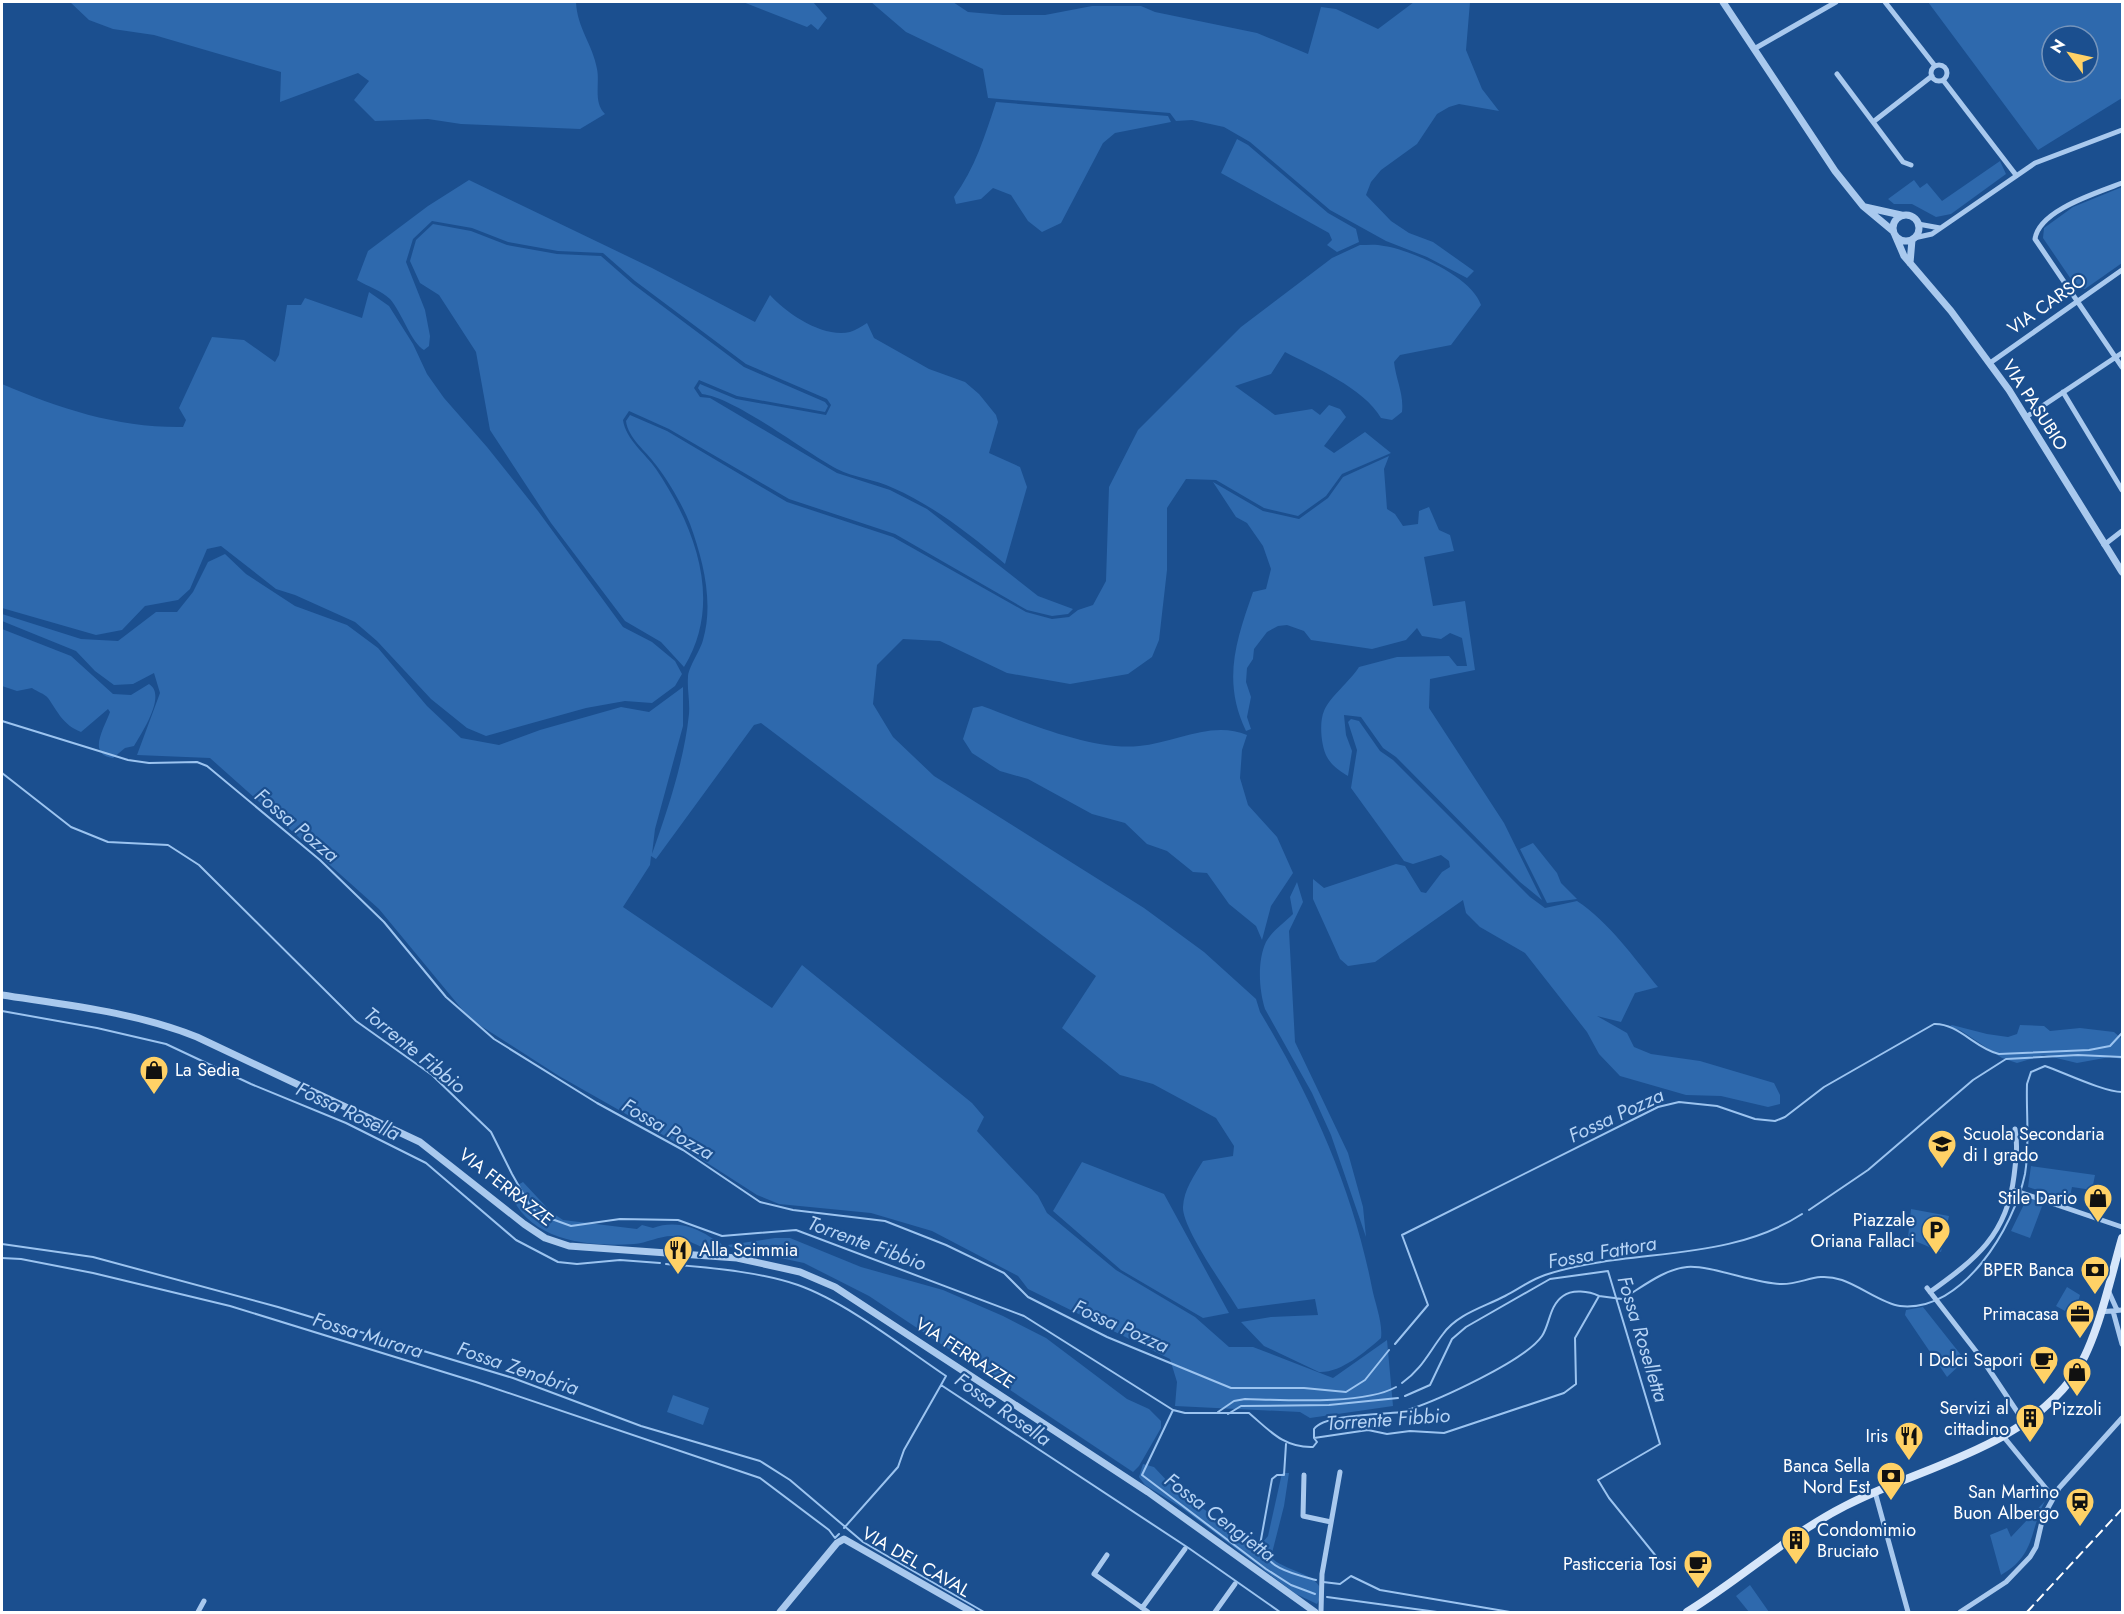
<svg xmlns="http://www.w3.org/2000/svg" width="2124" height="1614" font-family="Jost,sans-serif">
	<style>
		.green { fill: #2e69ad; fill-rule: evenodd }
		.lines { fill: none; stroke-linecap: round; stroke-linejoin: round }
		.stream { stroke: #9cc4f0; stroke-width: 2 }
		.minor { stroke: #a9c9ee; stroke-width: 5 }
		.tertiary { stroke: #a9c9ee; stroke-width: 7 }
		.secondary { stroke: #d6e6fa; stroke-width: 8 }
		.rail { stroke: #fff; stroke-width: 2; stroke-dasharray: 10 4.5; stroke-linecap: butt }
		.labels { text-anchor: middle; stroke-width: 4.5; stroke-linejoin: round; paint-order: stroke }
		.street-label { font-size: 18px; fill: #fff; stroke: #1b4f8f }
		.poi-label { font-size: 18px; fill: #fff; stroke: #1b4f8f; text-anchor: end }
		.water-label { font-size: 20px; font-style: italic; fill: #b5d3f5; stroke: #1b4f8f }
	</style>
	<rect width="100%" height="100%" fill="#1b4f8f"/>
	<path class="green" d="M70 2H576C577 28 593 45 597 69 600 83 593 103 605 114L580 129 461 124 428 119 375 121 354 100 369 81 358 73 280 102 281 72 154 35 113 29 89 20Z
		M743 2H813L827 18 818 30 811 24 807 27Z
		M871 2H953L968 12 1003 15H1045L1092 6H1141L1155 12 1257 33 1308 54 1321 7 1336 9 1378 29 1414 2H1470L1466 50 1482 89 1499 111 1459 104 1449 107 1437 114 1417 144 1381 170 1371 182 1366 195 1391 221 1409 233 1433 242 1474 271 1467 278 1427 257 1386 241 1330 210 1250 142 1224 127 1192 120 1176 121 1170 113 988 98 983 69 906 32Z
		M1928 2H2122V98L2038 150ZM2052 36H2088V72H2052Z
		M996 102 1168 116 1171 122 1115 133 1103 143 1061 223 1042 232 1028 221 1011 195 993 188 981 199 956 204 954 197C975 168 985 136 996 102Z
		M1237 139 1248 145 1328 213 1356 229 1359 242 1337 252 1327 245 1332 240 1329 233 1221 173Z
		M2000 161 2006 174 1951 214 1936 217 1912 204H1894L1888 199 1914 180 1920 188 1927 183 1942 201Z
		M469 180 652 268 755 322 770 295C787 314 823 338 850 332 856 330 862 326 867 323L874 338 929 369 965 382 979 394 996 415 998 422 989 453 1020 467 1027 487 1005 564C971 535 934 506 893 488 875 479 854 478 837 469 803 451 736 398 702 394L698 388 700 384 736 399 826 415 831 405 827 399 746 364 635 281 603 253 558 251 508 242 472 228 432 221 413 239 406 262 425 310 430 336 429 346 424 350C412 344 401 311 390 299 382 291 367 286 357 280L368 251 428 206Z
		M2122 187V263L2085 289 2077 288 2043 238 2044 228 2073 207Z
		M433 224 471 231 507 245 557 254 601 256 633 284 744 367 825 402 828 406 825 412 737 396 699 380 694 388 700 397 710 398 837 473 890 490 927 509 1038 596 1073 609 1068 614 1052 616 1027 610 895 534 789 499 669 429 629 411 623 420C626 440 645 453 656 469 695 527 724 602 684 667L661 642 625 621 551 523 490 430 476 352 439 295 420 283 410 261 416 240Z
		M1360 245C1368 245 1376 244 1384 246 1412 250 1472 277 1481 305L1451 345 1400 355 1394 362C1396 380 1404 394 1402 412L1392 420 1381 418C1364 388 1314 367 1285 352L1271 374 1235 386 1275 415 1312 409 1320 415 1329 405 1340 409 1346 417 1324 446 1334 453 1365 432 1391 453 1342 474 1326 496 1298 516 1264 508 1216 480 1186 479 1167 508V570L1159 640 1152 657 1128 674 1070 684 1007 673 940 641 903 639 877 665 873 704 893 737 934 776 1144 908 1204 952 1256 999 1260 1012C1312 1098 1353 1190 1372 1288 1375 1303 1383 1323 1381 1338 1365 1352 1341 1373 1319 1372L1264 1346 1241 1322 1271 1317 1318 1315 1315 1299 1238 1309C1226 1289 1182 1228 1183 1207 1184 1189 1194 1176 1203 1161L1233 1156 1234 1146 1216 1118 1153 1084 1120 1075 1062 1028 1096 976 761 723 754 725 656 859 651 856 650 865 623 907 772 1008 802 965 972 1103 984 1117 977 1131 1038 1196 1047 1213 1116 1270 1195 1317 1229 1347H1253L1333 1378 1387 1340 1393 1406 1310 1418 1300 1412 1175 1406 1177 1382 1170 1359 1028 1289 1018 1276 932 1231 871 1213 779 1204 757 1195 670 1139 559 1076 470 1019 379 909 210 758 137 755 160 693 154 673 133 684 114 685 95 671 76 651 2 621V614L81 639 118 641 156 612H177L193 592 208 562 225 554 246 574 295 606 347 625 378 648 427 706 461 738 499 745 540 730 621 707 649 712 683 687V726L655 829 652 854C668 809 684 761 689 714 690 701 687 689 688 677 688 668 700 651 703 640 714 602 703 560 690 524 682 504 669 482 656 465 646 451 628 438 626 421L630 415 667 431 787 502 893 537 1026 612 1052 619 1069 617 1078 610 1093 605 1106 581 1109 487 1138 430 1241 327 1332 258Z
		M369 292 389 306 413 344 427 374 444 398 487 447 538 511 623 627 652 642 675 661 682 674 675 686 652 703 625 701 586 708 486 736 467 728 431 699 377 641 355 622 295 595 276 589 221 546 207 549 190 589 178 600 145 606 122 630 96 635 2 608V384C60 409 119 428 183 427L186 420 179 408 212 337 244 340 275 362 279 355 287 305H301L305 298 362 318Z
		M1389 456 1384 469 1387 509 1395 514 1403 526 1418 524 1419 511 1429 507 1439 530 1450 535 1454 551 1424 557 1433 606 1465 601 1475 670 1430 679 1429 708 1504 823 1542 900 1520 882 1396 757 1383 748 1361 717 1344 715 1346 735 1352 751 1348 776C1341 772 1331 765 1327 757 1321 746 1319 722 1324 711 1329 698 1350 681 1359 667L1397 657 1449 656 1457 666H1467L1462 638 1450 633 1441 639 1422 636 1417 628 1406 640 1372 649 1311 640 1304 631 1287 625 1278 626 1267 632 1254 649 1253 659 1247 668 1246 682 1251 697 1247 717 1251 729 1246 731C1222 681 1236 641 1253 592L1266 589 1271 569 1263 546 1247 523 1236 517 1213 482 1263 511 1299 519 1328 498 1343 477Z
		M2 629 71 656 113 694 131 695 149 684C167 695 142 732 134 746L125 748 113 758C86 755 105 727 110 712L108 709 81 732C63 725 58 712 48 698 45 694 36 691 32 688L17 691 2 686Z
		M982 706C1025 722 1093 751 1139 746 1174 743 1212 720 1247 735L1242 750 1240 778 1248 805 1277 837 1293 873 1271 906 1262 940 1256 926 1229 904 1207 873 1193 872 1167 851 1147 844 1125 823 1092 814 1028 779 1000 771 972 753 963 739 973 708Z
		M1351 719 1359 721 1380 751 1393 760 1530 897 1545 908 1577 901C1609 922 1634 958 1658 987L1635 993 1621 1022 1597 1016 1627 1033 1634 1047 1651 1054 1700 1061 1774 1083 1780 1095V1104L1768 1107 1721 1096 1686 1095 1620 1076 1599 1054 1587 1032 1525 953 1480 927 1466 913 1463 900 1375 962 1348 966 1340 959 1313 899V879L1324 888 1396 864 1405 866 1421 892 1426 893 1442 872 1450 867 1449 861 1441 855 1413 864 1404 861 1351 788 1357 750 1348 722Z
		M1533 843 1557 873 1561 883 1577 899 1547 903 1520 849Z
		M1297 882 1303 902 1289 931 1295 1042 1348 1153 1363 1207 1366 1237 1331 1135 1312 1093 1265 1009C1259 990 1257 961 1266 942 1271 932 1285 922 1293 914L1290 897Z
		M1952 1025 1987 1034 2008 1037 2017 1034 2020 1025 2044 1026 2050 1031 2080 1028 2114 1032 2122 1039V1059L2110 1057 2077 1063 2044 1055 2017 1063 2002 1058 1960 1030 1948 1027Z
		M1082 1162 1164 1194 1229 1313 1203 1318 1121 1270 1053 1211Z
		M2031 1166 2095 1175 2092 1190 2072 1187 2069 1201 2028 1187Z
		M523 1182 551 1212 563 1220 637 1229 642 1225 653 1228C672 1221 692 1225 710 1237 716 1241 721 1240 723 1248L716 1253C705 1250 682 1236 674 1236 661 1235 647 1243 634 1244 587 1247 527 1241 509 1190Z
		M2028 1196 2044 1201 2030 1238 2011 1231Z
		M1911 1209 1949 1216 1941 1252 1908 1238Z
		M775 1238H790L861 1267 943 1290 1003 1316 1046 1338 1127 1399 1149 1409 1161 1421V1428L1139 1466 1133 1472 869 1296 804 1263 730 1247 728 1245Z
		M2067 1287 2080 1295 2078 1302 2072 1301 2065 1311 2056 1306Z
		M1923 1307 1965 1360 1947 1377 1905 1315 1906 1310Z
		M673 1395 709 1408 703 1425 667 1412Z
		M1143 1464 1154 1467 1170 1484 1244 1539 1263 1542 1268 1536 1282 1473H1289L1284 1506 1271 1557C1284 1573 1335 1574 1317 1604L1296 1594 1182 1508 1145 1485 1139 1477Z
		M2045 1501C2029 1531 2036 1555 2001 1575L1990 1535 2007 1528 2011 1537Z
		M1750 1585 1769 1612H1749L1736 1596Z"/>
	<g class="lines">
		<path class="stream" d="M2 721 128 760 149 763 197 762 207 766 320 860 384 922 446 997 494 1039 597 1103 683 1150 760 1202 793 1210 885 1221 946 1245 1004 1273 1028 1297 1107 1337 1231 1388H1304L1346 1392 1365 1380 1389 1350
			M2 773 71 827 108 842 168 845 199 865 356 1021 432 1075 491 1132 512 1174 529 1204 538 1214 571 1226 620 1219 678 1220 722 1236 796 1230 1024 1316 1173 1410 1185 1413H1249C1270 1431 1284 1448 1313 1447L1317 1442 1314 1438 1368 1430 1387 1434 1410 1431 1444 1433 1564 1393 1576 1384 1575 1338 1599 1296 1622 1299C1641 1288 1664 1269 1687 1267 1710 1265 1754 1283 1780 1284 1804 1285 1814 1271 1842 1280 1860 1286 1883 1304 1900 1306 1963 1313 2014 1227 2025 1174 2030 1145 2026 1113 2027 1084L2031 1072 2045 1066C2065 1073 2104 1092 2122 1092
			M2 1011 97 1028 166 1044 251 1084 346 1123 426 1163 516 1240 558 1262 577 1264 620 1260 660 1263
			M1809 1210 1868 1170 1973 1080 2006 1059 2078 1055 2122 1057
			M2 1244 93 1257 278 1307 513 1378 641 1426 760 1461 790 1480 863 1542 984 1612
			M2 1258 21 1259 93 1273 230 1306 476 1382 760 1478 829 1530 835 1538 839 1534
			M666 1264C710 1268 756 1271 798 1285 846 1302 903 1347 946 1376L941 1385 1190 1549 1280 1612
			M1395 1344 1428 1305 1402 1235 1658 1107 1679 1102 1717 1106 1755 1119 1775 1121 1785 1117 1824 1087 1934 1024C1958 1023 1976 1049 1999 1054L2089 1050 2110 1046 2122 1033
			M1402 1383C1422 1369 1429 1352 1443 1334 1457 1314 1484 1307 1505 1296 1519 1289 1530 1280 1545 1275 1629 1247 1725 1264 1802 1214
			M1405 1396 1430 1385 1452 1339 1466 1327 1550 1279 1608 1271 1660 1444 1598 1480 1609 1498 1668 1571
			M1173 1410 1142 1475 1266 1569 1291 1585 1315 1594
			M1408 1410C1438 1400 1525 1361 1542 1336 1550 1324 1549 1306 1563 1296 1572 1289 1589 1291 1599 1296
			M1218 1412 1234 1401 1245 1399C1284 1400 1364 1405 1396 1387
			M1228 1414 1241 1406 1329 1405 1398 1398
			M1314 1438V1429C1325 1414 1381 1415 1401 1412
			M1286 1444 1284 1475H1277L1272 1479 1260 1545C1267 1569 1294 1574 1316 1580
			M844 1528 898 1467 904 1450 941 1385
			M1323 1582 1340 1584 1351 1576 1380 1590 1510 1612
			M1327 1597 1437 1612"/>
		<path class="minor" d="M1885 2 1935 66
			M1754 49 1836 2
			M1931 73a8 8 0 1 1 16 0a8 8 0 1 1-16 0Z
			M1837 74 1873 122
			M1943 80 2016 175
			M1911 165 1903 162 1873 122 1932 76
			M2122 183C2097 193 2039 210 2035 239L2122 367
			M1918 224 1940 228
			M1914 238 1932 234 2035 163 2122 130
			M1990 363 2122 270
			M2063 392 2122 490
			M2026 417 2122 353
			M2104 545 2122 531
			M2013 1190 2122 1227
			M1927 1288 1982 1359 2024 1422
			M2108 1290 2117 1310
			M1930 1292C1976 1259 2007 1235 2014 1176 2016 1160 2018 1145 2015 1129
			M2113 1311 2122 1344
			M2100 1312 2122 1310
			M2003 1436 2053 1497
			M1304 1475 1303 1516 1331 1522
			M1875 1492 1908 1612
			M1107 1555 1094 1574 1148 1612
			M1142 1608 1185 1549
			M198 1612 204 1601
			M1215 1612 1235 1584
			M1321 1612 1322 1574 1340 1472
			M1960 1612 2006 1582 2030 1557 2036 1547 2043 1517 2059 1488 2122 1418"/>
		<path class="tertiary" d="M1723 2 1835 171 1863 206 1893 231
			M1865 207 1901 215
			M1893 228a13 13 0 1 1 26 0a13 13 0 1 1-26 0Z
			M1895 235 1904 256 1951 311 2009 390 2122 572
			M1910 263 1912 240
			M2 995C67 1005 135 1012 197 1037L420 1142 524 1224 545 1238 569 1246 737 1258 800 1272 835 1287 1148 1492 1315 1612
			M780 1612 837 1543 844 1539 972 1612"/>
		<path class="secondary" d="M1687 1612C1741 1579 1788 1535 1845 1506 1920 1467 2018 1450 2072 1378 2097 1344 2110 1279 2122 1238"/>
		<path class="rail" d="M2027 1612 2122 1509"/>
	</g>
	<defs>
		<g id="shop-pin" transform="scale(1.5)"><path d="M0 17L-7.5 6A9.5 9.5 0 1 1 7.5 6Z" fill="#ffd166" stroke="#1b4f8f"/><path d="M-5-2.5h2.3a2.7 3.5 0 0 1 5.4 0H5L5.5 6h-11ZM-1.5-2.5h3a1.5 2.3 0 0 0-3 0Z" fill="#111"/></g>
		<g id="school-pin" transform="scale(1.5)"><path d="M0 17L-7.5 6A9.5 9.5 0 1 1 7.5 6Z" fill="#ffd166" stroke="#1b4f8f"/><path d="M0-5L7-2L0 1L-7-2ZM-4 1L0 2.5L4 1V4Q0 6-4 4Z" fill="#111"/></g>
		<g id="parking-pin" transform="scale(1.5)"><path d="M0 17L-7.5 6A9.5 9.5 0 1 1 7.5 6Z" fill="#ffd166" stroke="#1b4f8f"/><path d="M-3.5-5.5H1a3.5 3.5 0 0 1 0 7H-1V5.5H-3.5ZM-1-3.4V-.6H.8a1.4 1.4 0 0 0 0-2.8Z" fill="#111"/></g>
		<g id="restaurant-pin" transform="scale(1.5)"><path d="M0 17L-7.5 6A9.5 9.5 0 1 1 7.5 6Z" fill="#ffd166" stroke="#1b4f8f"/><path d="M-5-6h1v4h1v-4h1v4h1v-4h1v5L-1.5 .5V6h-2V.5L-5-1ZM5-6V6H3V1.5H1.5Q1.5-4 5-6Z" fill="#111"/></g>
		<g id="bank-pin" transform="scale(1.5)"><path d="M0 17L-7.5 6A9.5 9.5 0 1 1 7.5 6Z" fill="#ffd166" stroke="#1b4f8f"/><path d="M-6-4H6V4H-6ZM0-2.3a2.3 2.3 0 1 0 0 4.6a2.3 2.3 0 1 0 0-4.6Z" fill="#111"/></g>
		<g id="office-pin" transform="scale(1.5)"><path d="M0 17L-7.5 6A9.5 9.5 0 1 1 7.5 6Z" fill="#ffd166" stroke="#1b4f8f"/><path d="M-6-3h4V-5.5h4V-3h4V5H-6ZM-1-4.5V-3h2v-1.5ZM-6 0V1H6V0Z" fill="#111"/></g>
		<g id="cafe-pin" transform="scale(1.5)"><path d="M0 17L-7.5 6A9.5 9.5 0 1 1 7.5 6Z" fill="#ffd166" stroke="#1b4f8f"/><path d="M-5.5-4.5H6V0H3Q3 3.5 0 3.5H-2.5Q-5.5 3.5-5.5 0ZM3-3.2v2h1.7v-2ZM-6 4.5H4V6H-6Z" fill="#111"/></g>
		<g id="building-pin" transform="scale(1.5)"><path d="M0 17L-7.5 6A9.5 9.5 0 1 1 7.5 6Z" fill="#ffd166" stroke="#1b4f8f"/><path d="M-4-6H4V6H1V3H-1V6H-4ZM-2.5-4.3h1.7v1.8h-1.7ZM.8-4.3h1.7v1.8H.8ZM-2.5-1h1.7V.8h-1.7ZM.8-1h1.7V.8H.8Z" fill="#111"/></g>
		<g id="station-pin" transform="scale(1.5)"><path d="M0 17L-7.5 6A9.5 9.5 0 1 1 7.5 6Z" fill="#ffd166" stroke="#1b4f8f"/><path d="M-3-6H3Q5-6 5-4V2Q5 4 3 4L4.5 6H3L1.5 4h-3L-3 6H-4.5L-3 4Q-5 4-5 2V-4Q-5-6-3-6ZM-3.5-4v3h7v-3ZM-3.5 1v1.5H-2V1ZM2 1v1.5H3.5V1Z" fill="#111"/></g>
	</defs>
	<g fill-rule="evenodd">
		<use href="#shop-pin" x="154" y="1070"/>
		<use href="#school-pin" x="1942" y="1144"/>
		<use href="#shop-pin" x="2098" y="1198"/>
		<use href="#parking-pin" x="1936" y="1230"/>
		<use href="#restaurant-pin" x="678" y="1250"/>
		<use href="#bank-pin" x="2095" y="1270"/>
		<use href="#office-pin" x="2080" y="1314"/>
		<use href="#cafe-pin" x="2044" y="1360"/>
		<use href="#shop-pin" x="2077" y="1372"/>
		<use href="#building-pin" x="2030" y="1418"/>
		<use href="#restaurant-pin" x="1909" y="1436"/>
		<use href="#bank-pin" x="1891" y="1476"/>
		<use href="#station-pin" x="2080" y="1502"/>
		<use href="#building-pin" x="1796" y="1540"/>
		<use href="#cafe-pin" x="1698" y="1564"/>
	</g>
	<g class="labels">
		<g class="street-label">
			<text transform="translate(2047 304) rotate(-35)" y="6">VIA CARSO</text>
			<text transform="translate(2035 405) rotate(57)" y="6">VIA PASUBIO</text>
			<text transform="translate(506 1187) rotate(38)" y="6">VIA FERRAZZE</text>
			<text transform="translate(965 1353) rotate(33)" y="6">VIA FERRAZZE</text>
			<text transform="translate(916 1562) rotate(30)" y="6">VIA DEL CAVAL</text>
		</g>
		<g class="poi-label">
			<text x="175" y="1076" text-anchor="start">La Sedia</text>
			<text x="1963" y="1140" text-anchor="start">Scuola Secondaria<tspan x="1963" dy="21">di I grado</tspan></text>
			<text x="2077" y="1204">Stile Dario</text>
			<text x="1915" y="1226">Piazzale<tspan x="1915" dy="21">Oriana Fallaci</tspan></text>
			<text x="699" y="1256" text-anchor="start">Alla Scimmia</text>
			<text x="2074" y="1276">BPER Banca</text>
			<text x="2059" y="1320">Primacasa</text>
			<text x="2023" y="1366">I Dolci Sapori</text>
			<text x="2009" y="1414">Servizi al<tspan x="2009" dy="21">cittadino</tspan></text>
			<text x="2077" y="1415" text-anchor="middle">Pizzoli</text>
			<text x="1888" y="1442">Iris</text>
			<text x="1870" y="1472">Banca Sella<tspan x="1870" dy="21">Nord Est</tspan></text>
			<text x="2059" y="1498">San Martino<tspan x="2059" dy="21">Buon Albergo</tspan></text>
			<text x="1817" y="1536" text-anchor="start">Condomimio<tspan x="1817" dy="21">Bruciato</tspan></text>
			<text x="1677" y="1570">Pasticceria Tosi</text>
		</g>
		<g class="water-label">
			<text transform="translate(297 825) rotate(40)" y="7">Fossa Pozza</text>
			<text transform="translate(415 1050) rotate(39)" y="7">Torrente Fibbio</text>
			<text transform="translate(348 1111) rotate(25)" y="7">Fossa Rosella</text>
			<text transform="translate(1616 1115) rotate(-25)" y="7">Fossa Pozza</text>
			<text transform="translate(668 1129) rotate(30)" y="7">Fossa Pozza</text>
			<text transform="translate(867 1243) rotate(20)" y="7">Torrente Fibbio</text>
			<text transform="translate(1602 1252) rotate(-10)" y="7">Fossa Fattora</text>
			<text transform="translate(1121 1326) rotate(24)" y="7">Fossa Pozza</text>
			<text transform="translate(368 1335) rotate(17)" y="7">Fossa Murara</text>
			<text transform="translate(1643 1339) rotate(73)" y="7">Fossa Roselletta</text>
			<text transform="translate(518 1368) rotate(19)" y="7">Fossa Zenobria</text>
			<text transform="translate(1003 1409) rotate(35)" y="7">Fossa Rosella</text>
			<text transform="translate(1388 1419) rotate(-4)" y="7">Torrente Fibbio</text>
			<text transform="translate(1220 1517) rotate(37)" y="7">Fossa Cengietta</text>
		</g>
	</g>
	<rect width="2124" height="1614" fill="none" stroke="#ffffff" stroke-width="6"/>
	<g transform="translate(2070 54) rotate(303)"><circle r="28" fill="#1b4f8f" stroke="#7695bc" stroke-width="1.5"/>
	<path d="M0-4.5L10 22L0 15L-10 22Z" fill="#ffd166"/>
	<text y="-9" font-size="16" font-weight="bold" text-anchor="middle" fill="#ffffff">N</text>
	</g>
</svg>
